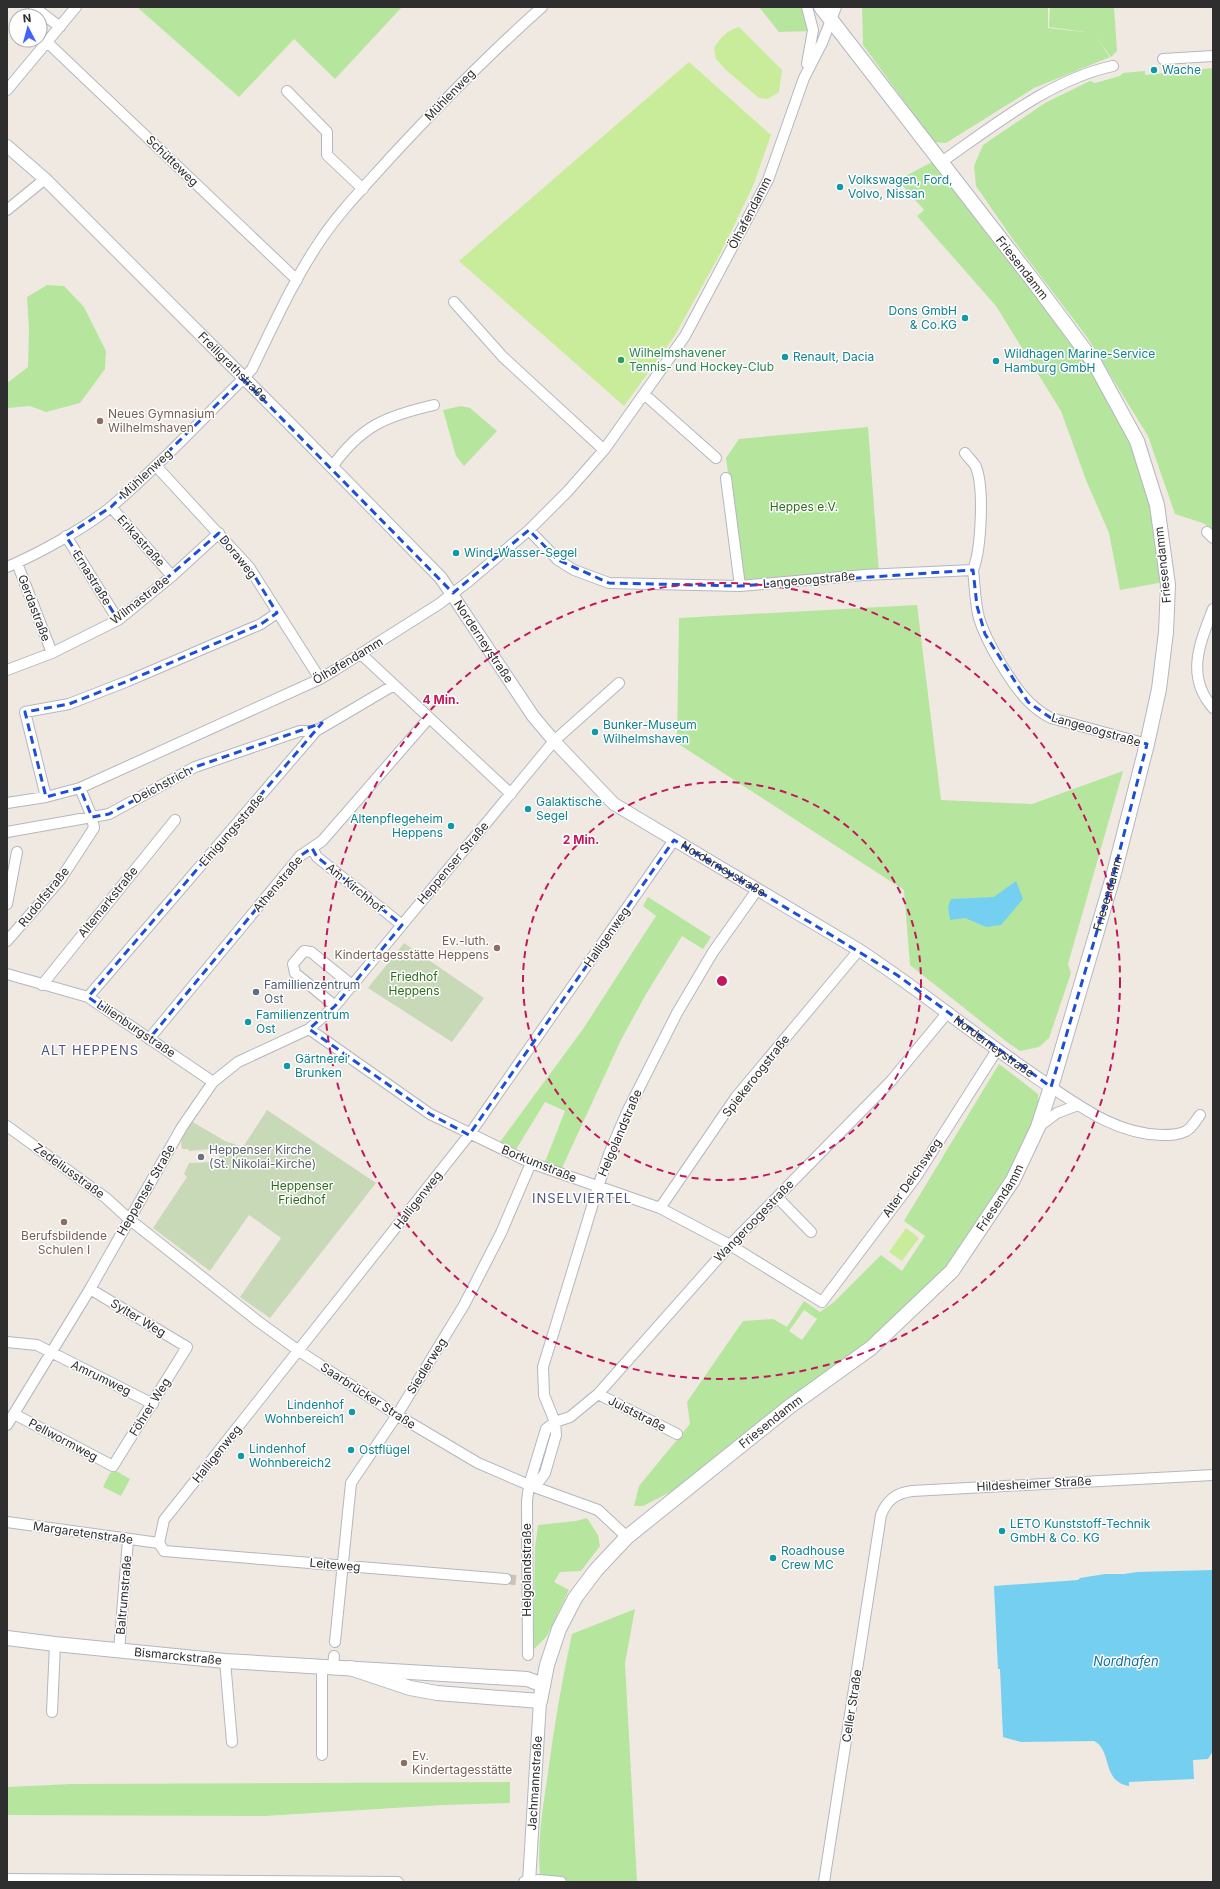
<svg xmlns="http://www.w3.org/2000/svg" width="1220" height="1889" font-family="Inter,sans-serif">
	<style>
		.green { fill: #b6e59e; fill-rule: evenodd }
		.cemetery { fill: #c8d9b8 }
		.pitch { fill: #c9ec9a }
		.water { fill: #75cff0 }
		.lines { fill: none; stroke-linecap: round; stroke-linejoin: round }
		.minor-tunnel { stroke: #c8c4bd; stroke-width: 10; stroke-dasharray: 10 5; stroke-linecap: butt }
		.minor-casing { stroke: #b4b7c1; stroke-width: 12 }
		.tertiary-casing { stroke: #b4b7c1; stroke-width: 14 }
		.secondary-casing { stroke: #b4b7c1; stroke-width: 16 }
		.minor { stroke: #fff; stroke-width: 10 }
		.tertiary { stroke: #fff; stroke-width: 12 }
		.secondary { stroke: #fff; stroke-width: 14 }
		.marked { fill: none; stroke: #1d4ed8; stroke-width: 3; stroke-dasharray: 8 5; stroke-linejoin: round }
		.ring { fill: none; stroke: #c2185b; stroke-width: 2; stroke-dasharray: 7 5 }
		.culture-dot { fill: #0f9aa8; stroke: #fff; stroke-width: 1.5 }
		.leisure-dot { fill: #2e9e5b; stroke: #fff; stroke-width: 1.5 }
		.education-dot { fill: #8d6e63; stroke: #fff; stroke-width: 1.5 }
		.service-dot { fill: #5c6f8a; stroke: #fff; stroke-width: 1.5 }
		.worship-dot { fill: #6b7280; stroke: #fff; stroke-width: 1.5 }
		.labels { text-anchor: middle; stroke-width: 3; stroke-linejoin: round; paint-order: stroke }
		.culture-label { font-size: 12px; fill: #0d838f; stroke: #fff; text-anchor: start }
		.street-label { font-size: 12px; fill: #2e2e2e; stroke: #fff }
		.leisure-label { font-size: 12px; fill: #27864d; stroke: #fff; text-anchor: start }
		.education-label { font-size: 12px; fill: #785e54; stroke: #fff; text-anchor: start }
		.park-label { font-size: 12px; fill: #2c6e1b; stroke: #fff }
		.service-label { font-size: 12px; fill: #4e5e75; stroke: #fff; text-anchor: start }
		.worship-label { font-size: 12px; fill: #5b616d; stroke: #fff; text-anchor: start }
		.neighbourhood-label { font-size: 13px; letter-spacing: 1px; fill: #4d5680; stroke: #fff }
		.water-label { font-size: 13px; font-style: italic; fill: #0d6fa3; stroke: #fff }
		.centre { fill: #c2185b; stroke: #fff; stroke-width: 2 }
		.ring-label { font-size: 12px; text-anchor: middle; font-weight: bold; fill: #c2185b; stroke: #fff; stroke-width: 3; stroke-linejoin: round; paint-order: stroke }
	</style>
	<rect width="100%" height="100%" fill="#efe9e1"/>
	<path class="green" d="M137 7H402L335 79 294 39 239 97Z
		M759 7H803L811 31 779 32Z
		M862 7H1048V28L1093 33 1049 27 1050 7H1114L1117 51 1111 57 1094 34 1110 57 1034 88 946 143 934 142 863 45Z
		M1213 68V530L1203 523 1175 514 1148 436 1087 337 1014 241 976 186 974 166 983 145 1045 103 1090 81 1095 83 1120 76 1123 73 1145 71V75Z
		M934 161 1092 366 1133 442 1154 506 1164 582 1120 590 1109 533 1086 480 1061 411 996 306 917 216 924 210 898 180Z
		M47 285 64 286 84 307 106 351 105 369 80 403 46 412 30 406 7 408V383L28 367 29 329 27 297Z
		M461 406 470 408 497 431 464 466 456 456 443 410Z
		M868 427 879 573 743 584 726 458 739 439Z
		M917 605 941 800 1032 804 1123 771 1068 964 1071 973 1049 1038 1039 1047 1020 1051 1007 1042 910 965 904 890 677 743 679 618Z
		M648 897 711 937 703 949 682 936 646 994 621 1040 561 1170 545 1162 565 1111 545 1102 515 1151 500 1142 583 1029 656 916 643 906Z
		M999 1064 1038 1094 1039 1114 1012 1180 952 1269 870 1347 680 1487 643 1506H634L639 1486 690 1424 687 1402 743 1321 773 1319 787 1327 804 1301 820 1312 834 1302 881 1255 902 1271 925 1236 904 1221ZM804 1310 817 1319 802 1340 789 1331Z
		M116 1471 130 1479 121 1496 103 1487 110 1473Z
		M587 1518 598 1535 600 1546 581 1571 560 1572 554 1582 569 1590 547 1636 533 1650 535 1548 538 1525 576 1521Z
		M635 1609 625 1663 637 1882H575L540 1876C537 1842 543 1807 548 1773 554 1726 562 1680 572 1634Z
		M510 1782V1803L443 1805 264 1816 7 1815V1787L71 1784Z"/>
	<path class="cemetery" d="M404 943 484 998 452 1042 368 988Z
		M267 1110 376 1183 270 1318 240 1297 281 1238 249 1215 210 1271 153 1228 187 1177 184 1174 189 1163 213 1162 218 1159 220 1155 217 1151 212 1149 189 1151 188 1149H182L181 1140 191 1121 225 1141 243 1147Z"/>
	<path class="pitch" d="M739 27 782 70 779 92 768 99 759 98 726 70 716 59 714 48C721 37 726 31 739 27Z
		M689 62 771 135 753 186 721 252 674 337 624 406 459 261Z
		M906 1228 919 1238 902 1261 889 1252Z"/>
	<path class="water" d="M1016 881 1023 899 1001 925 986 927 965 918 950 920 948 907 951 899 994 897Z
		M1213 1570V1751L1208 1759 1193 1760 1194 1779 1129 1782V1786C1101 1781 1113 1751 1094 1741L1021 1742 1003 1737 1000 1669H998L994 1586 1078 1580 1080 1578 1105 1574H1124L1137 1572Z"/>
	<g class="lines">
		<path class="minor-tunnel" d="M506 1579 521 1581"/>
		<g class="minor-casing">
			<path id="minor" d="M34 7 60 27
				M807 7 813 30 807 64
				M47 42 297 280
				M1163 59 1213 56
				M7 90 76 7
				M287 91 327 132V155L363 189
				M940 163C992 127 1051 79 1113 66
				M7 210 45 179
				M454 302 503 357 604 450
				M644 394 716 458
				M965 453C968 457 972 461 975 465 985 485 981 550 973 570
				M156 466 249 567 320 679
				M332 467C361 426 386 416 434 405
				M726 478 740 586
				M111 507 172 576
				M529 530 558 560 574 570 609 583 740 586 864 575 973 570C975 586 975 603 979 618 986 642 1012 685 1029 702 1036 709 1043 714 1051 718L1147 744
				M1207 532 1213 538
				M66 536 118 620
				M17 563 52 653
				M7 567C38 554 87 527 112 506 159 466 200 421 243 379L252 369C273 326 293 281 320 241 340 211 366 185 390 158 439 105 488 55 542 7
				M1213 609C1200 643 1185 676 1213 708
				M361 654 511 794
				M7 670 52 653 118 620 172 576 219 533
				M46 797 25 712 69 704 128 681 261 624 277 613
				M7 803 46 797 80 788 320 679 335 670 439 604 469 581 529 530 568 491 604 450 685 336 768 180 804 78 822 43 836 7
				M7 832 109 814 195 767 300 731H316
				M312 848 317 857 402 925
				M7 904 17 852
				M7 941 60 880 94 828 92 817 80 788
				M7 974 88 997 213 1082
				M42 985 175 820
				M88 997 316 731 394 685
				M335 1006 295 973 293 964 304 951 311 952 353 986
				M309 1029 430 1114 531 1163 660 1208 730 1245 822 1302 916 1177 997 1050
				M149 1039 300 856 322 841 429 718
				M1051 1087C1085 1110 1119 1134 1162 1135 1170 1135 1179 1135 1186 1131 1192 1128 1196 1120 1200 1115
				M7 1126 106 1198 129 1219 259 1322 299 1351 397 1415 478 1463 529 1485 598 1510 627 1537
				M1038 1127 1057 1113 1078 1105
				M777 1197 811 1232
				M660 1208 736 1097 859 950
				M7 1342 37 1345 153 1404
				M598 1394 677 1434
				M14 1414 113 1466 187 1347 90 1289
				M7 1425 90 1289 182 1127 213 1082 238 1062 309 1029 335 1006 554 741 619 683
				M529 1485 540 1480 545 1473 556 1435 555 1422 544 1395 543 1367 598 1187 609 1154 627 1112 677 1013 713 952 757 890
				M7 1522 159 1543
				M506 1579 164 1551 159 1543 164 1520 469 1135 674 840
				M335 1642 351 1483 397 1415 464 1305 501 1233 531 1163
				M119 1651 128 1540
				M528 1655 527 1501 529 1485 546 1429 555 1422 570 1417 598 1394 730 1245 891 1081 948 1012
				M225 1661 232 1742
				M322 1667V1755
				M333 1667 334 1656
				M52 1712 55 1644
				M7 1879 398 1882
				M524 1882 539 1880 561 1882
				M824 1882 881 1515C887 1500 896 1493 912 1491L1213 1475"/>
		</g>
		<g class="tertiary-casing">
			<g id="tertiary">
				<path id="s1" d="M7 146 45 179 287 421 441 578 533 716 554 741 614 804 859 950C925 993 985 1044 1051 1087"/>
				<path id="s2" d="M529 1882 540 1701"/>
			</g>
		</g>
		<g class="secondary-casing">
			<g id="secondary">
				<path id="s3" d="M7 1638 55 1644 225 1661 527 1679 543 1685"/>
				<path id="s4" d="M350 1668 410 1688 437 1693 540 1701 547 1665 559 1629 575 1598 596 1570 627 1537 789 1407 871 1348 952 1271 1013 1180 1038 1127 1051 1087 1113 877 1147 744 1159 689 1166 632 1168 585 1157 505 1137 441 1095 364 1034 282 821 7"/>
			</g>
		</g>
		<use href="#minor" class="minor"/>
		<use href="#tertiary" class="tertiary"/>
		<use href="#secondary" class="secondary"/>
	</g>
	<path class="marked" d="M243 379 453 593 529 530 558 560 609 583 740 586 973 570 977 606 985 634 1028 702 1051 718 1147 744 1113 877 1051 1087 897 975 674 840 469 1135 430 1114 309 1029 335 1006 402 925 317 857 312 848 300 856 149 1039 88 997 322 723 195 767 109 814 92 817 80 788 46 797 25 712 69 704 128 681 261 624 277 613 249 567 219 533 118 620 66 536 111 507Z"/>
	<g class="ring">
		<circle cx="722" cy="981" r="199"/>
		<circle cx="722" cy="981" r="398"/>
	</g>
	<g class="culture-dot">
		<circle cx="1154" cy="70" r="4"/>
		<circle cx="840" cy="187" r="4"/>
		<circle cx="965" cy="318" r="4"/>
		<circle cx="785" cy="357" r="4"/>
		<circle cx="996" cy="361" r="4"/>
		<circle cx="456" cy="553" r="4"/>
		<circle cx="595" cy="732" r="4"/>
		<circle cx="528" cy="809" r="4"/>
		<circle cx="451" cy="826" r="4"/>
		<circle cx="248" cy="1022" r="4"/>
		<circle cx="287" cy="1066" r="4"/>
		<circle cx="352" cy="1412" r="4"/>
		<circle cx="351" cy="1450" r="4"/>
		<circle cx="241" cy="1456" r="4"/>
		<circle cx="1002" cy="1531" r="4"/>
		<circle cx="773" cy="1558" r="4"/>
	</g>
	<circle class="leisure-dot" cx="621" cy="360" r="4"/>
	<g class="education-dot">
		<circle cx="100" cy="421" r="4"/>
		<circle cx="497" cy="948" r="4"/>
		<circle cx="64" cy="1222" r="4"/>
		<circle cx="404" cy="1763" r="4"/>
	</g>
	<circle class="service-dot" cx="256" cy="992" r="4"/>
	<circle class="worship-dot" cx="201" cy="1157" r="4"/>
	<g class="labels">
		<g class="culture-label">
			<text x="1162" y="74">Wache</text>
			<text x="848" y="184">Volkswagen, Ford,<tspan x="848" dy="14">Volvo, Nissan</tspan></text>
			<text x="957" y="315" text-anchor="end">Dons GmbH<tspan x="957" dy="14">&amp; Co.KG</tspan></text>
			<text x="1004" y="358">Wildhagen Marine-Service<tspan x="1004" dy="14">Hamburg GmbH</tspan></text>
			<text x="793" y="361">Renault, Dacia</text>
			<text x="464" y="557">Wind-Wasser-Segel</text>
			<text x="603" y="729">Bunker-Museum<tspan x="603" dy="14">Wilhelmshaven</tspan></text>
			<text x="536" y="806">Galaktische<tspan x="536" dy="14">Segel</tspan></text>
			<text x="443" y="823" text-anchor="end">Altenpflegeheim<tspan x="443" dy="14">Heppens</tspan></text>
			<text x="256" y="1019">Familienzentrum<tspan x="256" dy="14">Ost</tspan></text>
			<text x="295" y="1063">Gärtnerei<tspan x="295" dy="14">Brunken</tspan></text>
			<text x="344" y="1409" text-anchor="end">Lindenhof<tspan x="344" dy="14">Wohnbereich1</tspan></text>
			<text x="249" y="1453">Lindenhof<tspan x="249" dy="14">Wohnbereich2</tspan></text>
			<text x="359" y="1454">Ostflügel</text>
			<text x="1010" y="1528">LETO Kunststoff-Technik<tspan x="1010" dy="14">GmbH &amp; Co. KG</tspan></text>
			<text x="781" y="1555">Roadhouse<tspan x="781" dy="14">Crew MC</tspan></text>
		</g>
		<g class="street-label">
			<text transform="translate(450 95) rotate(-46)" y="4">Mühlenweg</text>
			<text transform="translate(172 161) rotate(44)" y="4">Schütteweg</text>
			<text transform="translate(750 213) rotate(-63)" y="4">Ölhafendamm</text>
			<text transform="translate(1022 268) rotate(52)" y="4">Friesendamm</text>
			<text dy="4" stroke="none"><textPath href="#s1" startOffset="316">Freiligrathstraße</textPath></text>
			<text transform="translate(146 474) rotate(-43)" y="4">Mühlenweg</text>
			<text transform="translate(141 541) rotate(48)" y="4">Erikastraße</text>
			<text transform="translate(238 557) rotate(51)" y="4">Doraweg</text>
			<text transform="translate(1163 565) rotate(-96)" y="4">Friesendamm</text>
			<text transform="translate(92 578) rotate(58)" y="4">Ernastraße</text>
			<text transform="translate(809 580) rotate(-5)" y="4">Langeoogstraße</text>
			<text transform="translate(140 600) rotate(-38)" y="4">Wilmastraße</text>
			<text transform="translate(34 608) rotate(69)" y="4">Gerdastraße</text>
			<text dy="4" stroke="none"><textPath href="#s1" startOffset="689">Norderneystraße</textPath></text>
			<text transform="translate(348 661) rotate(-31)" y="4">Ölhafendamm</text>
			<text transform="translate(1096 730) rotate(16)" y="4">Langeoogstraße</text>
			<text transform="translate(162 785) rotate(-28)" y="4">Deichstrich</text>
			<text transform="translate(232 830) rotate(-49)" y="4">Einigungsstraße</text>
			<text transform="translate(453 863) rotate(-50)" y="4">Heppenser Straße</text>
			<text dy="4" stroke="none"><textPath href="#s1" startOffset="1025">Norderneystraße</textPath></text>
			<text transform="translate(278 884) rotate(-50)" y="4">Athenstraße</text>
			<text transform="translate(355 888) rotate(39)" y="4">Am Kirchhof</text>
			<text dy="4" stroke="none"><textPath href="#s4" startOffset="1216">Friesendamm</textPath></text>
			<text transform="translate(44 897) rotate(-51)" y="4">Rudolfstraße</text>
			<text transform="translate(108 902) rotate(-51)" y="4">Altemarkstraße</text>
			<text transform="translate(607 937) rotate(-55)" y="4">Halligenweg</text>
			<text transform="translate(136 1029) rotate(34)" y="4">Lilienburgstraße</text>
			<text dy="4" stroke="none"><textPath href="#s1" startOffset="1349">Norderneystraße</textPath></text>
			<text transform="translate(756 1076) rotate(-52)" y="4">Spiekeroogstraße</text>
			<text transform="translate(620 1133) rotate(-67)" y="4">Helgolandstraße</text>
			<text transform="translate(539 1164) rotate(22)" y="4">Borkumstraße</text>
			<text transform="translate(69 1171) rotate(36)" y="4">Zedeliusstraße</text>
			<text transform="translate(912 1178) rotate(-55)" y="4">Alter Deichsweg</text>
			<text transform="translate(146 1190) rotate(-60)" y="4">Heppenser Straße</text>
			<text dy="4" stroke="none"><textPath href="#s4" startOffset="892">Friesendamm</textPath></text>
			<text transform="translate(418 1200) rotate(-52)" y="4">Halligenweg</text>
			<text transform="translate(754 1221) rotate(-46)" y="4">Wangeroogestraße</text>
			<text transform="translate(138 1318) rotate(31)" y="4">Sylter Weg</text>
			<text transform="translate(427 1366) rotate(-58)" y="4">Siedlerweg</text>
			<text transform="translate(101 1378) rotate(26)" y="4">Amrumweg</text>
			<text transform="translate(368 1396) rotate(33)" y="4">Saarbrücker Straße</text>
			<text transform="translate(150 1407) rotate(-58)" y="4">Föhrer Weg</text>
			<text transform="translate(637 1414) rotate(27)" y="4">Juiststraße</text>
			<text dy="4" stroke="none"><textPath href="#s4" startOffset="568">Friesendamm</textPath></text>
			<text transform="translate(63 1440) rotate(28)" y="4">Pellwormweg</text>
			<text transform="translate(217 1454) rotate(-51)" y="4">Halligenweg</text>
			<text transform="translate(1034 1484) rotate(-3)" y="4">Hildesheimer Straße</text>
			<text transform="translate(83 1533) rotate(8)" y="4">Margaretenstraße</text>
			<text transform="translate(335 1565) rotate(5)" y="4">Leiteweg</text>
			<text transform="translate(527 1570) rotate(-90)" y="4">Helgolandstraße</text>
			<text transform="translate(124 1595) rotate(-85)" y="4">Baltrumstraße</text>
			<text dy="4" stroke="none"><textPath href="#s3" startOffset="172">Bismarckstraße</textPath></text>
			<text transform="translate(852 1706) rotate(-81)" y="4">Celler Straße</text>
			<text dy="4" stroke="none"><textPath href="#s2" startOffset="99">Jachmannstraße</textPath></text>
		</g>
		<g class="leisure-label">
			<text x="629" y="357">Wilhelmshavener<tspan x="629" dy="14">Tennis- und Hockey-Club</tspan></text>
		</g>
		<g class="education-label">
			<text x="108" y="418">Neues Gymnasium<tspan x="108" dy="14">Wilhelmshaven</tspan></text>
			<text x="489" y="945" text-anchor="end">Ev.-luth.<tspan x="489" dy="14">Kindertagesstätte Heppens</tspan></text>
			<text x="64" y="1240" text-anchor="middle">Berufsbildende<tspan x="64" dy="14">Schulen I</tspan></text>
			<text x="412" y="1760">Ev.<tspan x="412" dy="14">Kindertagesstätte</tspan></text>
		</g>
		<g class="park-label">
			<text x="804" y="511">Heppes e.V.</text>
			<text x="414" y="981">Friedhof<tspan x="414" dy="14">Heppens</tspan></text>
			<text x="302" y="1190">Heppenser<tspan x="302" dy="14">Friedhof</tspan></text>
		</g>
		<g class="service-label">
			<text x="264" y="989">Famillienzentrum<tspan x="264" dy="14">Ost</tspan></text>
		</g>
		<g class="worship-label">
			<text x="209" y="1154">Heppenser Kirche<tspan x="209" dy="14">(St. Nikolai-Kirche)</tspan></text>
		</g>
		<g class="neighbourhood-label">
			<text x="90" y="1055">ALT HEPPENS</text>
			<text x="582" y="1203">INSELVIERTEL</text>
		</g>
		<g class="water-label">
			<text x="1126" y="1666">Nordhafen</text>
		</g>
	</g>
	<circle cx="722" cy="981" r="6" class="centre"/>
	<g class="ring-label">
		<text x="441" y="704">4 Min.</text>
		<text x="581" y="844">2 Min.</text>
	</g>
	<rect width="1220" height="1889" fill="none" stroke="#2e2e2e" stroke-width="16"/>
	<g transform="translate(28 28) rotate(354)"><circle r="19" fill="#ffffff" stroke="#ababab"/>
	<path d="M0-3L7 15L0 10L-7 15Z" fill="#4264fb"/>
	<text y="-6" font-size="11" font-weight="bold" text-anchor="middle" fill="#2e2e2e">N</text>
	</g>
</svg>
